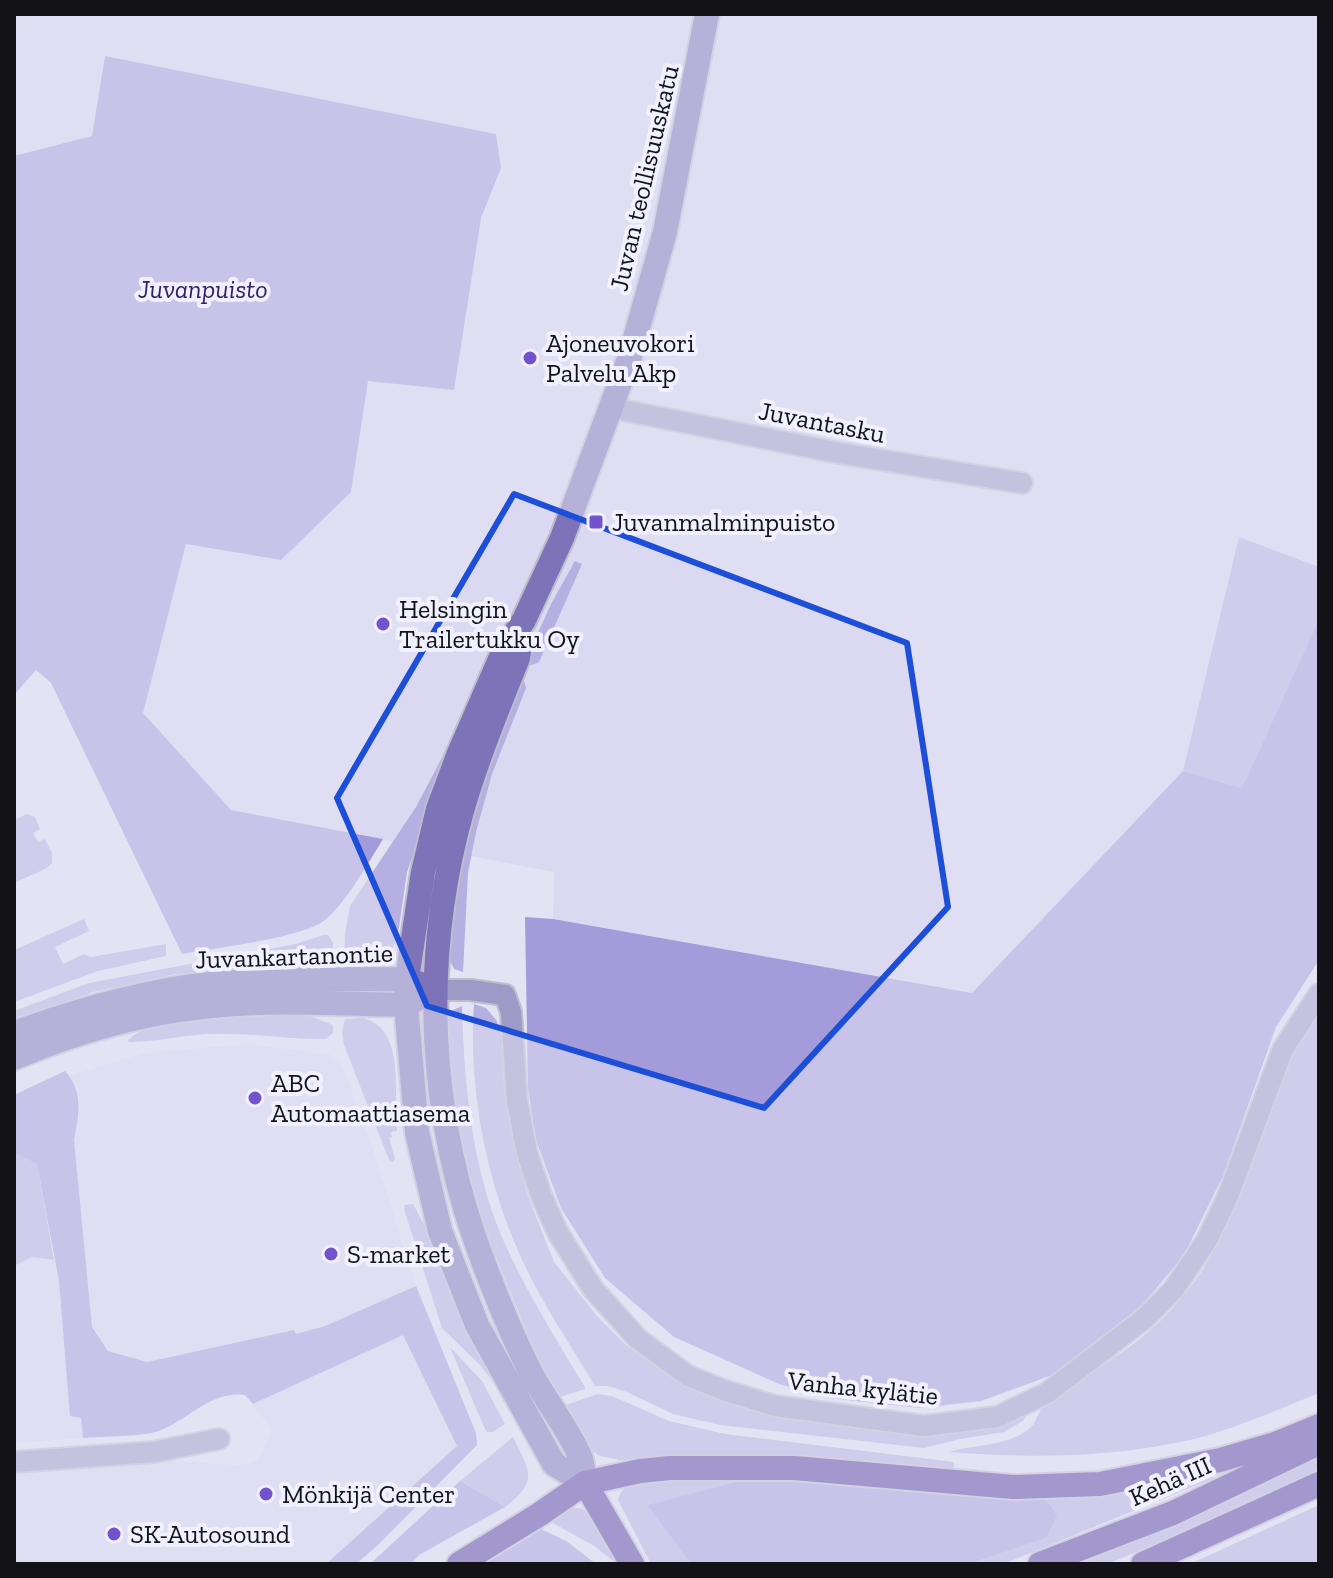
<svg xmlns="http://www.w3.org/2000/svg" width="1333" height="1578" font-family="'Zilla Slab',serif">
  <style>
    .built { fill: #dbd8f1 }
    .green { fill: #b5afe2 }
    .forest { fill: #a49bdb }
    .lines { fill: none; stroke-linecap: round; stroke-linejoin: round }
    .street-casing { stroke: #bebdcc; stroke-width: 24 }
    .secondary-casing { stroke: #bebdcc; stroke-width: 28 }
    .highway-casing { stroke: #bebdcc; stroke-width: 28 }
    .street { stroke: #9f99c8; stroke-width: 20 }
    .secondary { stroke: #7e73b8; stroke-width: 24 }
    .highway { stroke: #553d9f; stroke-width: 24 }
    .marked { fill: none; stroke: #1d4ed8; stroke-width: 6; stroke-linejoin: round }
    .poi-dot { fill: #7053cd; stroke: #f1f0fe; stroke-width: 3 }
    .labels { text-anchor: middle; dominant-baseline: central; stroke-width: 8; stroke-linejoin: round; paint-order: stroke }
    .street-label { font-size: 26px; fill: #121217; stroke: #f1f0fe }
    .park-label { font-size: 26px; font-style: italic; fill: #34206a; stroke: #f1f0fe }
    .poi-label { font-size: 26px; fill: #121217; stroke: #f1f0fe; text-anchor: start }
  </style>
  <rect width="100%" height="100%" fill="#e4e3f4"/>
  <path class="built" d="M 14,14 L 1319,14 L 1319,567 L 1239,538 L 1183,771 L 972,994 L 553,919 L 554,872 L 231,810 L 142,713 L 187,543 L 351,492 L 368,381 L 481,218 L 501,169 L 496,134 L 105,56 L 92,136 L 14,156 Z
    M 250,1044 L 331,1055 L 343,1067 L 373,1149 L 416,1286 L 325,1326 L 295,1334 L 294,1330 L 147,1362 L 109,1351 L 92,1327 L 74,1140 L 80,1110 L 78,1091 L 70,1076 L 144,1053 Z
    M 14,1153 L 54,1260 L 59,1281 L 70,1415 L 81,1417 L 83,1438 L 14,1443 Z
    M 403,1335 L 457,1446 L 326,1564 L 14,1564 L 14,1471 L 155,1460 L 236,1465 L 247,1464 L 257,1460 L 264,1450 L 271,1429 L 253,1404 Z"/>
  <path class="green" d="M 1239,537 L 1319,567 L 1319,619 L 1242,788 L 1183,771 Z
    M 575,561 L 582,564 L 539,662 L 532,665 L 524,664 L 551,604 Z
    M 518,677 L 524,681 L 526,688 L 492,774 L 476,832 L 468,873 L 463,972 L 454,969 L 449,959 L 449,929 L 474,798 Z
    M 461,722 L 407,872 L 398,934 L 390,956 L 376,966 L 344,972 L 345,933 L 350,906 L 416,807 Z
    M 27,814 L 35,817 L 40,829 L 33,833 L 38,842 L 45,839 L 52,853 L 52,863 L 47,868 L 14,883 L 14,820 Z
    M 84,919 L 89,931 L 55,947 L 63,964 L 84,954 L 91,957 L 166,944 L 166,956 L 98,971 L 14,1002 L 14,950 Z
    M 323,935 L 328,935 L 333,943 L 333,972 L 175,974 L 93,992 L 14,1020 L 14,1011 L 89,983 L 296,944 Z
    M 474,1004 L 486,1008 L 497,1021 L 501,1036 L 504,1086 L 513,1143 L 529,1199 L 554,1262 L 597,1316 L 627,1346 L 660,1370 L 700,1389 L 852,1425 L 1034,1406 L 1023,1421 L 1004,1432 L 960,1439 L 924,1448 L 720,1425 L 673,1414 L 627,1392 L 608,1386 L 595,1386 C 573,1349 548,1312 529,1274 C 488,1192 468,1095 474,1004 Z
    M 462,1006 C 464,1080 471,1160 499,1230 C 522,1285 554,1336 585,1387 L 585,1389 L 557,1398 L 537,1369 L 525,1327 L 496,1257 L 481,1239 L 448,1114 L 445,1014 Z
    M 1319,1009 L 1319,1393 C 1274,1411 1228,1432 1180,1442 C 1102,1458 1029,1458 949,1452 C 975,1444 1009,1447 1030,1428 C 1039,1419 1040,1405 1049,1397 C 1059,1387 1083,1377 1096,1369 C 1132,1348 1167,1319 1192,1285 C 1221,1247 1234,1202 1250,1158 C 1268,1106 1290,1055 1319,1009 Z
    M 235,1015 L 310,1016 L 333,1025 L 333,1033 L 326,1039 C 285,1039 246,1032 205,1034 C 180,1036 155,1042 129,1042 L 128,1040 C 151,1019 204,1019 235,1015 Z
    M 364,1018 C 408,1032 392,1097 397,1131 L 391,1132 L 392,1137 L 389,1138 L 395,1159 L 393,1162 L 389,1160 L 344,1045 L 342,1031 L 345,1019 Z
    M 14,1153 L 37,1164 L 54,1260 L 32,1257 L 14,1266 Z
    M 413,1204 L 432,1240 L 496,1382 L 494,1383 L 481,1366 L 442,1328 L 404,1209 L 405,1205 Z
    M 450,1347 L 482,1381 L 505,1424 L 493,1432 L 487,1432 L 484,1427 Z
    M 598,1394 L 612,1396 L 669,1421 L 725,1434 L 954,1462 L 953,1475 L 725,1455 L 619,1460 L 600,1456 L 586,1447 L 560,1407 Z
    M 513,1437 C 529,1471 540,1481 505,1507 L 460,1481 Z
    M 1319,1457 L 1319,1469 L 1232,1511 L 1108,1564 L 1080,1564 L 1227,1502 Z
    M 766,1474 L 647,1505 L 691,1564 L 651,1564 L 618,1500 C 621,1488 628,1485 639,1482 Z
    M 1210,1474 L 1214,1478 L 1003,1564 L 969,1564 L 1046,1538 L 1043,1497 L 1124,1492 Z
    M 1319,1505 L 1319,1564 L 1190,1564 Z
    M 581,1508 L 590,1514 L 617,1564 L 594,1546 L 553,1523 L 549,1517 L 564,1509 Z"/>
  <path class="forest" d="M 105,56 L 496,134 L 501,168 L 481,218 L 454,390 L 368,381 L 351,492 L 281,560 L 186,544 L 143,713 L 231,810 L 383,839 C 368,863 346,903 325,920 C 303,938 214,948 182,954 L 51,683 L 36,670 L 14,695 L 14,156 L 92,136 Z
    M 1319,619 L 1319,960 L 1276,1027 L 1223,1176 L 1184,1255 L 1140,1308 L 1055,1374 L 981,1401 L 920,1408 L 828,1398 L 779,1384 L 674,1337 L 605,1278 L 561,1208 L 536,1140 L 528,1088 L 525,917 L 553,919 L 972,993 L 1183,771 L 1242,788 Z
    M 65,1071 C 84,1092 79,1114 74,1140 L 92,1327 L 108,1351 L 147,1362 L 294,1330 L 296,1334 L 325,1326 L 416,1286 L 476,1433 L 477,1445 L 378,1545 L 356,1564 L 326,1564 L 457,1446 L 403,1335 L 253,1404 L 245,1395 C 210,1391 189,1420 159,1431 C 141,1437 102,1436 83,1438 L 81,1418 L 70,1416 L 59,1281 L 37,1164 L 14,1153 L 14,1095 Z
    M 766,1474 L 1043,1497 L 1057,1515 L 1046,1538 L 969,1564 L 691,1564 L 647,1505 Z
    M 460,1481 L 505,1507 L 419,1555 L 411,1564 L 370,1564 Z
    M 535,1526 L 566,1541 L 596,1564 L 472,1564 Z"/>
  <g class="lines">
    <g class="street-casing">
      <path id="street" d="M 612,408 L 839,453 L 1022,483
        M 436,990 L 470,990 L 505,995 L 511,1012 L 517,1101 L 527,1153 L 541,1195 L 557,1231 L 593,1289 L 638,1339 L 688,1376 L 726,1391 L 775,1406 L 924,1426 L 997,1417 L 1047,1393 L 1145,1318 L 1174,1289 L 1207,1240 L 1228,1196 L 1283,1049 L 1319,994
        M 14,1462 L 154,1452 L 219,1439"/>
    </g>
    <g class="secondary-casing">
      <path id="secondary" d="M 521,640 L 518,658 C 498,708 477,759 462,811 C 420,962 428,1118 484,1264 C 498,1301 514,1340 532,1375 C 545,1399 573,1436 581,1459 C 583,1467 584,1475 585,1483
        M 14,1033 C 78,1010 143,991 210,984 C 275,976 342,980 407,979 L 423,985
        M 14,1058 C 75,1032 137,1014 203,1007 C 270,999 339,1004 406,1005 L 419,998
        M 585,1483 L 554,1464 L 477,1325 L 440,1231 L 417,1132 L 406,1005 L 407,979 L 423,872 L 438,809 L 459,753 L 504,650 L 524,620 L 562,538 L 630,356 L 665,232 L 707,14"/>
    </g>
    <g class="highway-casing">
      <path id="highway" d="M 585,1483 L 632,1564
        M 459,1564 L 540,1514 L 585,1483 L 640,1471 L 670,1468 L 794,1468 L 1013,1487 L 1100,1484 L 1220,1460 L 1275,1444 L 1319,1426
        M 1040,1564 L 1173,1513 L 1319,1443
        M 1143,1564 L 1319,1484"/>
    </g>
    <use href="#street" class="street"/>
    <use href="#secondary" class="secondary"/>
    <use href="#highway" class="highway"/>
  </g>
  <path d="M0 0H1333V1578H0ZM 514,494 L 907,643 L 948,907 L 764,1108 L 427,1006 L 337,798 Z" fill="#e4e3f4" fill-opacity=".55" fill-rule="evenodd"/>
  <path class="marked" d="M 514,494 L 907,643 L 948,907 L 764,1108 L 427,1006 L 337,798 Z"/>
  <g class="poi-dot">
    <circle cx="530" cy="358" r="8"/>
    <rect x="588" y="514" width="16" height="16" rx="4"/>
    <circle cx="383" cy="624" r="8"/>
    <circle cx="255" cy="1098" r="8"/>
    <circle cx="331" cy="1254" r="8"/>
    <circle cx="266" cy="1494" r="8"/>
    <circle cx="114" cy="1534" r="8"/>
  </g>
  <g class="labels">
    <g class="street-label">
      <text transform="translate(644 178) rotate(-77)">Juvan teollisuuskatu</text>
      <text transform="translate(822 422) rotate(11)">Juvantasku</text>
      <text transform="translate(294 956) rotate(-2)">Juvankartanontie</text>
      <text transform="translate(863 1388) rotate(6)">Vanha kylätie</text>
      <text transform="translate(1170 1481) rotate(-24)">Kehä III</text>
    </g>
    <g class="park-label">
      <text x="203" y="289">Juvanpuisto</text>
    </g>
    <g class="poi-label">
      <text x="546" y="343">Ajoneuvokori<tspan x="546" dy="30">Palvelu Akp</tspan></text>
      <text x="612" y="522">Juvanmalminpuisto</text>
      <text x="399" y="609">Helsingin<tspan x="399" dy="30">Trailertukku Oy</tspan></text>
      <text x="271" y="1083">ABC<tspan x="271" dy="30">Automaattiasema</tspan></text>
      <text x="347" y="1254">S-market</text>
      <text x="282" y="1494">Mönkijä Center</text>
      <text x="130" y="1534">SK-Autosound</text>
    </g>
  </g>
  <rect width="1333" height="1578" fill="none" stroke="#121217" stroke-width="32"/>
</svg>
